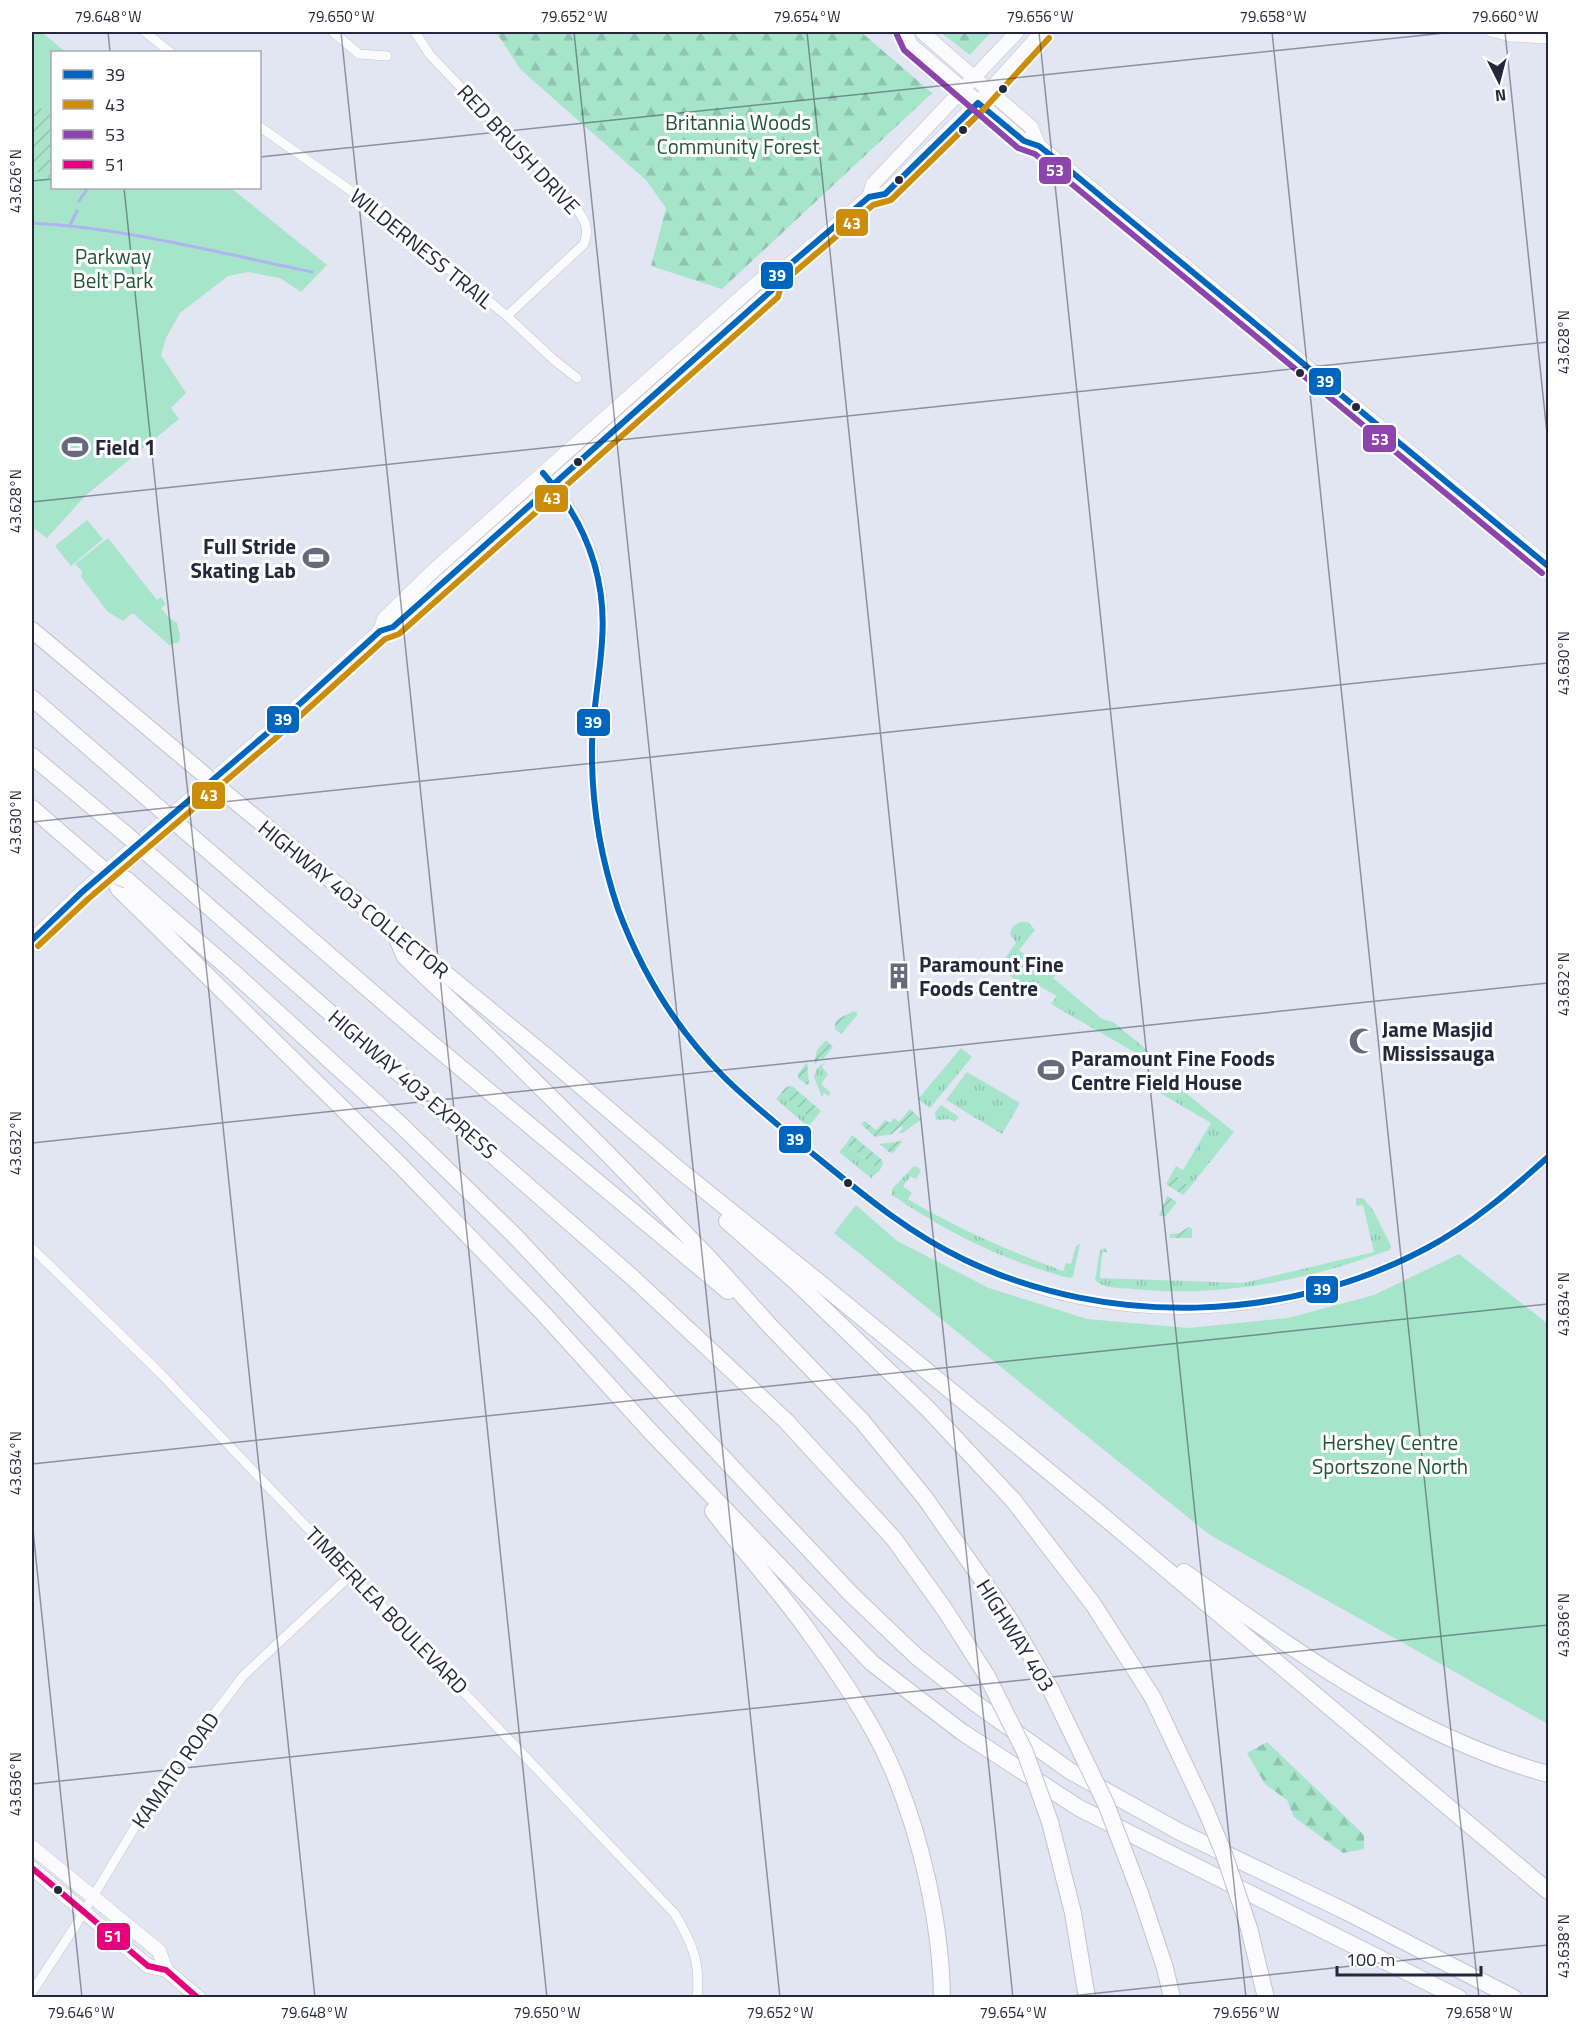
<svg xmlns="http://www.w3.org/2000/svg" width="1580" height="2029" font-family="'Titillium Web',sans-serif">
  <style>
    .grass { fill: url(#grass-tufts) }
    .forest { fill: url(#forest-firs) }
    .park { fill: #a7e5cb }
    .garden { fill: url(#garden-furrows) }
    .lines { fill: none; stroke-linecap: round; stroke-linejoin: round }
    .stream { stroke: #aeb4f1; stroke-width: 3 }
    .street-casing { stroke: #c0c2d4; stroke-width: 10 }
    .secondary-casing { stroke: #c0c2d4; stroke-width: 15 }
    .highway-casing { stroke: #c0c2d4; stroke-width: 18 }
    .street { stroke: #fbfbfd; stroke-width: 9 }
    .secondary { stroke: #fbfbfd; stroke-width: 14 }
    .highway { stroke: #fbfbfd; stroke-width: 16 }
    .highway-bridge-casing { stroke: #c0c2d4; stroke-width: 18; stroke-linecap: butt }
    .highway-bridge { stroke: #fbfbfd; stroke-width: 16 }
    .bus-1-casing { stroke: #fff; stroke-width: 10 }
    .bus-2-casing { stroke: #fff; stroke-width: 10 }
    .bus-3-casing { stroke: #fff; stroke-width: 10 }
    .bus-4-casing { stroke: #fff; stroke-width: 10 }
    .bus-1 { stroke: #0065bd; stroke-width: 6 }
    .bus-2 { stroke: #cd8d0c; stroke-width: 6 }
    .bus-3 { stroke: #8e44ad; stroke-width: 6 }
    .bus-4 { stroke: #e5007d; stroke-width: 6 }
    .ticks { fill: none; stroke: #25273d; stroke-width: 1.5; stroke-opacity: 0.45 }
    .bus-dot { fill: #25273d; stroke: #fff; stroke-width: 2 }
    .labels { text-anchor: middle; dominant-baseline: central; stroke-width: 6; stroke-linejoin: round; paint-order: stroke }
    .park-label { font-size: 21px; fill: #20543a; stroke: #fff }
    .street-label { font-size: 21px; fill: #25273d; stroke: #fff }
    .poi-label { font-size: 21px; font-weight: bold; fill: #25273d; stroke: #fff; text-anchor: start }
    .line-badge { stroke: #fff; stroke-width: 2 }
    .badge-label { font-size: 16px; text-anchor: middle; font-weight: bold; fill: #fff }
    .neatline { fill: none; stroke: #25273d; stroke-width: 2 }
    .ticks-label { font-size: 15px; text-anchor: middle; fill: #25273d }
  </style>
  <defs>
    <pattern id="grass-tufts" width="24" height="20" patternUnits="userSpaceOnUse" patternTransform="scale(1.5)"><rect width="24" height="20" fill="#a7e5cb"/><path d="M3 7l-1-3M5 7V3M7 7l1-3M15 17l-1-3M17 17v-4M19 17l1-3" fill="none" stroke="#90c4af"/></pattern>
    <pattern id="forest-firs" width="22" height="20" patternUnits="userSpaceOnUse" patternTransform="scale(1.5)"><rect width="22" height="20" fill="#a7e5cb"/><path d="M5 1l3.5 6h-7zM16 11l3.5 6h-7z" fill="#90c4af"/></pattern>
    <pattern id="garden-furrows" width="10" height="10" patternUnits="userSpaceOnUse" patternTransform="scale(1.5)"><rect width="10" height="10" fill="#a7e5cb"/><path d="M-1 1l2-2M0 10L10 0M9 11l2-2" fill="none" stroke="#90c4af"/></pattern>
  </defs>
  <rect width="100%" height="100%" fill="#e2e5f2"/>
  <path class="grass" d="M 1020,922 L 1028,922 L 1035,930 L 1019,950 L 1044,970 L 1050,965 L 1056,975 L 1053,978 L 1102,1019 L 1113,1022 L 1164,1064 L 1162,1068 L 1051,1004 L 1057,996 L 1032,982 L 1027,990 L 1021,987 L 1000,965 L 1016,943 L 1010,934 L 1012,927 Z
    M 961,1048 L 972,1057 L 930,1108 L 918,1099 Z
    M 825,1062 L 822,1067 L 828,1074 L 821,1084 L 831,1093 L 828,1096 L 824,1093 L 822,1097 L 814,1077 L 817,1068 Z
    M 967,1072 L 1020,1103 L 1002,1134 L 946,1100 Z
    M 1166,1077 L 1234,1132 L 1190,1187 L 1172,1173 L 1176,1166 L 1183,1170 L 1211,1123 L 1155,1090 L 1159,1082 Z
    M 781,1093 L 813,1121 L 808,1127 L 776,1099 Z
    M 941,1105 L 959,1117 L 955,1122 L 949,1119 L 936,1120 L 935,1112 Z
    M 846,1144 L 880,1170 L 871,1178 L 839,1152 Z
    M 914,1166 L 918,1167 L 921,1171 L 916,1179 L 911,1176 L 903,1186 L 912,1193 L 908,1199 C 958,1229 1009,1251 1063,1271 L 1066,1263 L 1071,1264 L 1076,1246 L 1080,1244 L 1073,1277 L 1069,1278 C 1004,1261 948,1233 892,1195 L 892,1189 Z
    M 1356,1198 L 1363,1198 L 1373,1210 L 1391,1246 L 1390,1250 C 1307,1280 1223,1298 1134,1289 C 1122,1288 1103,1289 1095,1280 L 1100,1250 L 1105,1248 L 1108,1252 L 1102,1252 L 1100,1278 L 1244,1283 L 1374,1252 L 1363,1205 L 1356,1206 Z"/>
  <path class="forest" d="M 496,32 L 861,32 L 932,93 L 722,289 L 651,266 L 666,208 L 646,180 L 521,70 Z
    M 940,32 L 991,32 L 970,55 Z
    M 1267,1742 L 1353,1824 L 1364,1835 L 1364,1849 L 1343,1853 L 1294,1817 L 1287,1800 L 1265,1784 L 1247,1753 Z"/>
  <path class="park" d="M 32,32 L 41,32 L 66,52 L 52,52 L 52,188 L 231,188 L 327,265 L 301,292 L 280,278 L 248,272 L 228,276 L 180,313 L 166,338 L 161,355 L 186,393 L 171,408 L 179,419 L 86,495 L 47,538 L 32,527 Z
    M 87,520 L 103,539 L 71,566 L 55,546 Z
    M 108,538 L 157,600 L 161,597 L 166,604 L 161,608 L 169,618 L 177,623 L 180,636 L 179,642 L 169,645 L 134,614 L 131,614 L 123,621 L 108,612 L 81,577 L 82,571 L 75,564 Z
    M 856,1205 L 897,1241 L 989,1288 L 1087,1319 L 1189,1328 L 1288,1318 L 1374,1295 L 1459,1254 L 1548,1324 L 1548,1724 L 1210,1535 L 834,1233 Z"/>
  <path class="garden" d="M 32,105 L 52,113 L 52,179 L 32,170 Z
    M 854,1011 L 858,1014 L 841,1034 L 835,1029 L 835,1023 L 838,1019 Z
    M 826,1040 L 833,1047 L 823,1059 L 821,1058 L 814,1065 L 817,1050 Z
    M 807,1062 L 809,1084 L 807,1085 L 798,1078 L 798,1074 Z
    M 792,1086 L 821,1111 L 813,1121 L 781,1093 L 786,1087 Z
    M 910,1109 L 921,1119 L 903,1133 L 898,1133 L 903,1128 L 901,1126 L 892,1134 L 875,1137 L 861,1124 L 865,1121 L 876,1130 L 885,1120 L 890,1123 L 894,1118 L 899,1122 Z
    M 852,1135 L 882,1160 L 883,1164 L 880,1170 L 846,1144 Z
    M 901,1141 L 902,1142 L 893,1153 L 889,1152 L 880,1144 Z
    M 1172,1173 L 1190,1187 L 1183,1195 L 1166,1184 Z
    M 1167,1196 L 1177,1202 L 1166,1216 L 1159,1216 Z
    M 1189,1227 L 1192,1229 L 1192,1238 L 1169,1238 L 1170,1234 L 1179,1233 Z"/>
  <g class="lines">
    <path class="stream" d="M 79,201 L 88,188
      M 32,223 C 127,228 219,253 312,272
      M 70,225 L 77,211"/>
    <g class="street-casing">
      <path id="street" d="M 145,32 L 170,52
        M 333,32 L 359,54 L 387,56
        M 415,32 L 430,55 L 574,206 C 585,219 590,228 584,244 L 507,316
        M 1490,32 L 1510,37 L 1548,39
        M 260,127 L 357,195 L 507,316 L 554,360 L 577,378
        M 554,485 C 586,524 604,572 603,623 C 602,663 594,702 593,742 C 590,805 602,868 626,927 C 648,983 683,1036 725,1078 C 750,1102 777,1123 803,1145 C 860,1193 916,1240 985,1270 C 1173,1351 1406,1304 1548,1157
        M 32,1248 L 161,1374 L 675,1914 C 692,1943 701,1963 697,1998
        M 32,1992 L 74,1928 L 161,1784 L 243,1676 L 352,1574"/>
    </g>
    <g class="secondary-casing">
      <path id="secondary" d="M 906,32 L 910,44 L 1024,141 L 1039,146 L 1068,169 L 1548,566
        M 922,32 L 1031,127 L 1039,146
        M 869,197 L 873,184 L 1017,32
        M 380,631 L 384,619 L 432,572 L 764,277 L 774,278
        M 32,940 L 82,892 L 271,730 L 380,631 L 393,627 L 772,290 L 774,278 L 869,197 L 885,194 L 978,103 L 1042,32
        M 32,1847 L 159,1951 L 166,1970
        M 32,1868 L 148,1966 L 166,1970 L 199,1998"/>
    </g>
    <g class="highway-casing">
      <path id="highway" d="M 32,630 L 201,772
        M 32,698 L 160,809
        M 32,756 L 129,837
        M 224,792 L 547,1057 L 677,1168 L 820,1283 L 1104,1517 L 1548,1891
        M 32,808 L 105,871
        M 183,829 L 425,1038 L 728,1291
        M 152,857 L 633,1278 L 786,1421 L 894,1539 L 945,1610 L 987,1676
        M 127,880 L 232,971 L 402,1126 L 514,1235 L 851,1594 L 917,1657 L 975,1703 L 1070,1771 L 1180,1832 L 1347,1912 L 1514,1998
        M 118,888 L 400,1165 L 542,1312 L 649,1430 L 872,1663 L 962,1732 L 1079,1808 L 1459,1998
        M 396,936 L 405,957 L 503,1050 L 605,1151 L 709,1258 L 770,1326 L 862,1421 L 925,1498 L 1008,1617 L 1051,1690
        M 727,1221 L 796,1282 L 928,1409 L 1013,1500 L 1093,1604 L 1153,1698 L 1205,1808
        M 713,1511 C 744,1552 779,1590 809,1632 C 839,1674 871,1720 892,1768 C 921,1836 941,1923 942,1998
        M 1184,1572 C 1298,1652 1412,1737 1548,1774
        M 1050,1822 L 1073,1913 L 1087,1998
        M 1140,1893 L 1165,1968 L 1172,1998
        M 1249,1928 L 1266,1998"/>
    </g>
    <use href="#street" class="street"/>
    <use href="#secondary" class="secondary"/>
    <use href="#highway" class="highway"/>
    <g class="highway-bridge-casing">
      <path id="highway-bridge" d="M 201,772 L 224,792
        M 160,809 L 183,829
        M 129,837 L 152,857
        M 105,871 L 127,880
        M 987,1676 L 1025,1752 L 1050,1822
        M 1051,1690 L 1106,1804 L 1140,1893
        M 1205,1808 L 1224,1854 L 1249,1928"/>
    </g>
    <use href="#highway-bridge" class="highway-bridge"/>
    <g class="bus-1-casing">
      <path id="bus-1" d="M 543,473 C 585,521 607,576 602,641 C 600,675 593,710 592,744 C 591,800 600,856 618,909 C 641,971 677,1030 724,1077 C 748,1101 776,1123 802,1145 C 854,1187 904,1231 965,1260 C 1108,1328 1287,1323 1427,1248 C 1472,1224 1510,1191 1548,1157
        M 32,940 L 82,892 L 271,730 L 380,631 L 393,627 L 772,290 L 774,278 L 869,197 L 885,194 L 978,103 L 1024,141 L 1039,146 L 1068,169 L 1548,566"/>
    </g>
    <g class="bus-2-casing">
      <path id="bus-2" d="M 38,946 L 88,899 L 277,737 L 385,639 L 399,634 L 778,297 L 782,283 L 873,205 L 891,200 L 984,109 L 1049,38"/>
    </g>
    <g class="bus-3-casing">
      <path id="bus-3" d="M 897,35 L 904,50 L 1018,148 L 1035,154 L 1062,176 L 1542,573"/>
    </g>
    <g class="bus-4-casing">
      <path id="bus-4" d="M 32,1868 L 148,1966 L 166,1970 L 198,1998"/>
    </g>
    <use href="#bus-1" class="bus-1"/>
    <use href="#bus-2" class="bus-2"/>
    <use href="#bus-3" class="bus-3"/>
    <use href="#bus-4" class="bus-4"/>
  </g>
  <path class="ticks" d="M 108,32 L 110,52M 341,32 L 547,1998M 574,32 L 780,1998M 807,32 L 1013,1998M 1039,32 L 1246,1998M 1272,32 L 1479,1998M 1505,32 L 1548,443M 260,157 L 1454,32M 32,181 L 52,179M 124,188 L 315,1998M 32,502 L 1548,342M 32,822 L 1548,663M 32,1143 L 1548,983M 32,1464 L 1548,1304M 32,1521 L 82,1998M 32,1784 L 1548,1625M 1052,1998 L 1548,1945"/>
  <defs>
    <g id="stadium-bare" transform="scale(2.07)"><path d="M0-5a6.5 5 0 1 0 0 10a6.5 5 0 1 0 0-10ZM-3.5-1.8h7v3.6h-7Z" fill="#676a7c" stroke="#fff" stroke-width="2.5" paint-order="stroke"/></g>
    <g id="building-bare" transform="scale(2.07)"><path d="M-4-6H4V6H1V3H-1V6H-4ZM-2.5-4.3h1.7v1.8h-1.7ZM.8-4.3h1.7v1.8H.8ZM-2.5-1h1.7V.8h-1.7ZM.8-1h1.7V.8H.8Z" fill="#676a7c" stroke="#fff" stroke-width="2.5" paint-order="stroke"/></g>
    <g id="mosque-bare" transform="scale(2.07)"><path d="M3.5-4.9A6 6 0 1 0 3.5 4.9A5 5 0 1 1 3.5-4.9Z" fill="#676a7c" stroke="#fff" stroke-width="2.5" paint-order="stroke"/></g>
  </defs>
  <g fill-rule="evenodd">
    <use href="#stadium-bare" x="75" y="447"/>
    <use href="#stadium-bare" x="316" y="558"/>
    <use href="#building-bare" x="899" y="976"/>
    <use href="#mosque-bare" x="1362" y="1041"/>
    <use href="#stadium-bare" x="1051" y="1070"/>
  </g>
  <g class="bus-dot">
    <circle cx="1003" cy="89" r="5"/>
    <circle cx="963" cy="130" r="5"/>
    <circle cx="899" cy="180" r="5"/>
    <circle cx="1300" cy="373" r="5"/>
    <circle cx="1356" cy="407" r="5"/>
    <circle cx="578" cy="462" r="5"/>
    <circle cx="848" cy="1183" r="5"/>
    <circle cx="58" cy="1890" r="5"/>
  </g>
  <g class="labels">
    <g class="park-label">
      <text x="738" y="122">Britannia Woods<tspan x="738" dy="24">Community Forest</tspan></text>
      <text x="113" y="256">Parkway<tspan x="113" dy="24">Belt Park</tspan></text>
      <text x="1390" y="1442">Hershey Centre<tspan x="1390" dy="24">Sportszone North</tspan></text>
    </g>
    <g class="street-label">
      <text transform="translate(519 149) rotate(47)">RED BRUSH DRIVE</text>
      <text transform="translate(422 248) rotate(39)">WILDERNESS TRAIL</text>
      <text transform="translate(354 899) rotate(39)">HIGHWAY 403 COLLECTOR</text>
      <text transform="translate(413 1084) rotate(41)">HIGHWAY 403 EXPRESS</text>
      <text transform="translate(387 1610) rotate(46)">TIMBERLEA BOULEVARD</text>
      <text transform="translate(1016 1635) rotate(58)">HIGHWAY 403</text>
      <text transform="translate(175 1770) rotate(-55)">KAMATO ROAD</text>
    </g>
    <g class="poi-label">
      <text x="95" y="447">Field 1</text>
      <text x="296" y="546" text-anchor="end">Full Stride<tspan x="296" dy="24">Skating Lab</tspan></text>
      <text x="919" y="964">Paramount Fine<tspan x="919" dy="24">Foods Centre</tspan></text>
      <text x="1382" y="1029">Jame Masjid<tspan x="1382" dy="24">Mississauga</tspan></text>
      <text x="1071" y="1058">Paramount Fine Foods<tspan x="1071" dy="24">Centre Field House</tspan></text>
    </g>
  </g>
  <g class="line-badge">
    <rect x="1038" y="156" width="34" height="29" rx="6" fill="#8e44ad"/>
    <rect x="835" y="208" width="34" height="29" rx="6" fill="#cd8d0c"/>
    <rect x="760" y="261" width="34" height="29" rx="6" fill="#0065bd"/>
    <rect x="1308" y="367" width="34" height="29" rx="6" fill="#0065bd"/>
    <rect x="1362" y="424" width="35" height="29" rx="6" fill="#8e44ad"/>
    <rect x="534" y="484" width="35" height="29" rx="6" fill="#cd8d0c"/>
    <rect x="266" y="705" width="34" height="29" rx="6" fill="#0065bd"/>
    <rect x="576" y="708" width="35" height="29" rx="6" fill="#0065bd"/>
    <rect x="191" y="781" width="35" height="29" rx="6" fill="#cd8d0c"/>
    <rect x="778" y="1125" width="34" height="29" rx="6" fill="#0065bd"/>
    <rect x="1305" y="1275" width="34" height="29" rx="6" fill="#0065bd"/>
    <rect x="96" y="1922" width="35" height="29" rx="6" fill="#e5007d"/>
  </g>
  <g class="badge-label">
    <text x="1055" y="176">53</text>
    <text x="852" y="229">43</text>
    <text x="777" y="281">39</text>
    <text x="1325" y="387">39</text>
    <text x="1380" y="445">53</text>
    <text x="552" y="504">43</text>
    <text x="283" y="725">39</text>
    <text x="593" y="728">39</text>
    <text x="209" y="801">43</text>
    <text x="795" y="1145">39</text>
    <text x="1322" y="1295">39</text>
    <text x="113" y="1942">51</text>
  </g>
  <rect width="1580" height="2029" fill="none" stroke="#ffffff" stroke-width="66"/>
  <rect x="51" y="51" width="210" height="138" fill="#ffffff" stroke="#a8a9b1" stroke-width="1.5"/>
  <rect x="63" y="70" width="30" height="9" fill="#0065bd" stroke="#a8a9b1" stroke-width="1.5"/>
  <text x="105" y="81" font-size="18" fill="#25273d">39</text>
  <rect x="63" y="100" width="30" height="9" fill="#cd8d0c" stroke="#a8a9b1" stroke-width="1.5"/>
  <text x="105" y="111" font-size="18" fill="#25273d">43</text>
  <rect x="63" y="130" width="30" height="9" fill="#8e44ad" stroke="#a8a9b1" stroke-width="1.5"/>
  <text x="105" y="141" font-size="18" fill="#25273d">53</text>
  <rect x="63" y="160" width="30" height="9" fill="#e5007d" stroke="#a8a9b1" stroke-width="1.5"/>
  <text x="105" y="171" font-size="18" fill="#25273d">51</text>
  <g transform="translate(1499 81) rotate(174)" stroke="#ffffff" stroke-width="4.5" paint-order="stroke">
  <path d="M0-4.5L10 22L0 15L-10 22Z" fill="#25273d"/>
  <text y="-9" font-size="16" font-weight="bold" text-anchor="middle" fill="#25273d">N</text>
  </g>
  <path d="M1337 1966v9h144v-9" fill="none" stroke="#25273d" stroke-width="3"/>
  <text x="1346" y="1966" font-size="18" fill="#25273d" stroke="#ffffff" stroke-width="4.5" paint-order="stroke">100 m</text>
  <rect x="33" y="33" width="1514" height="1963" class="neatline"/>
  <g class="ticks-label">
    <text x="108" y="22">79.648°W</text>
    <text x="341" y="22">79.650°W</text>
    <text x="574" y="22">79.652°W</text>
    <text x="807" y="22">79.654°W</text>
    <text x="1040" y="22">79.656°W</text>
    <text x="1273" y="22">79.658°W</text>
    <text x="1505" y="22">79.660°W</text>
    <text transform="translate(16 181) rotate(-90)" y="5">43.626°N</text>
    <text transform="translate(1564 342) rotate(-90)" y="5">43.628°N</text>
    <text transform="translate(16 501) rotate(-90)" y="5">43.628°N</text>
    <text transform="translate(1564 663) rotate(-90)" y="5">43.630°N</text>
    <text transform="translate(16 822) rotate(-90)" y="5">43.630°N</text>
    <text transform="translate(1564 984) rotate(-90)" y="5">43.632°N</text>
    <text transform="translate(16 1143) rotate(-90)" y="5">43.632°N</text>
    <text transform="translate(1564 1304) rotate(-90)" y="5">43.634°N</text>
    <text transform="translate(16 1463) rotate(-90)" y="5">43.634°N</text>
    <text transform="translate(1564 1625) rotate(-90)" y="5">43.636°N</text>
    <text transform="translate(16 1784) rotate(-90)" y="5">43.636°N</text>
    <text transform="translate(1564 1946) rotate(-90)" y="5">43.638°N</text>
    <text x="81" y="2018">79.646°W</text>
    <text x="314" y="2018">79.648°W</text>
    <text x="547" y="2018">79.650°W</text>
    <text x="780" y="2018">79.652°W</text>
    <text x="1013" y="2018">79.654°W</text>
    <text x="1246" y="2018">79.656°W</text>
    <text x="1479" y="2018">79.658°W</text>
  </g>
</svg>
